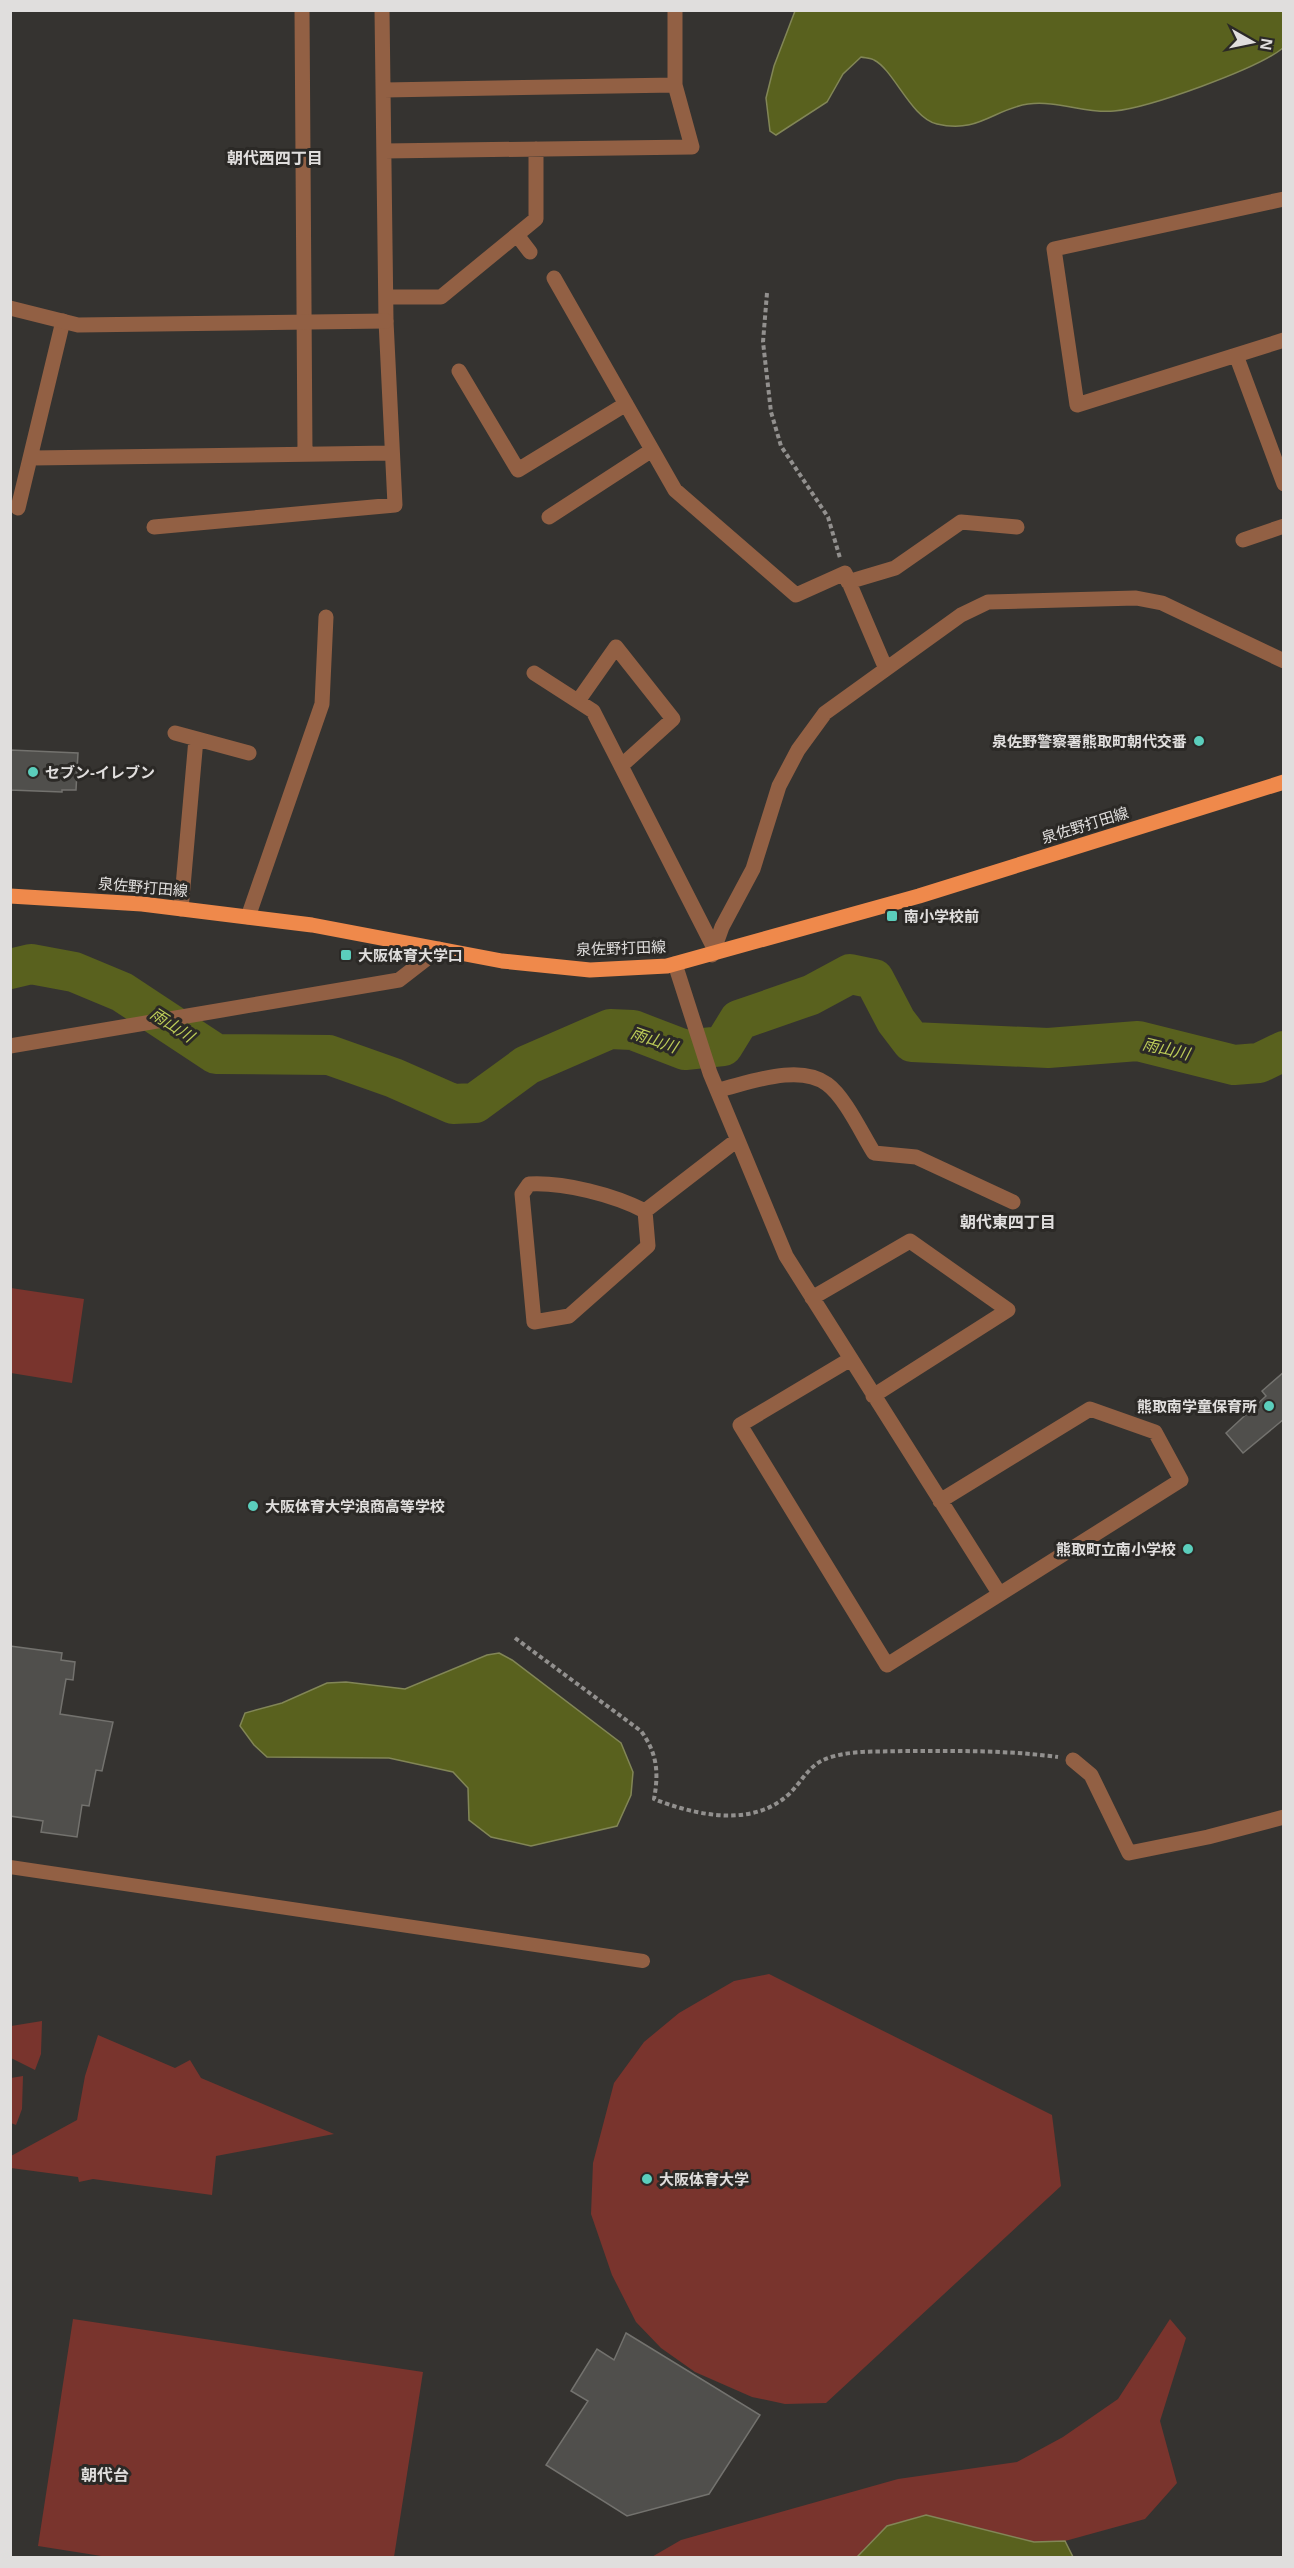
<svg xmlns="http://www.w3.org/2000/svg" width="1294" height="2568" font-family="Arial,'Noto Sans JP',sans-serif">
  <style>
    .green { fill: #79342d }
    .water { fill: #59611e; stroke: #828657; stroke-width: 1.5 }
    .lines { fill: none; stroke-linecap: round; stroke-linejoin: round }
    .river { stroke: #59611e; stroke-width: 40 }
    .building { fill: #504f4c; stroke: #73726e; stroke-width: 1.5 }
    .path { stroke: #92908e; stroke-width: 4; stroke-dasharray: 4.5 3; stroke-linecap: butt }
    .service { stroke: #926044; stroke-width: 14 }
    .minor { stroke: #926044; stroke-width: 15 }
    .tertiary { stroke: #926044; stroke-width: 15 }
    .primary { stroke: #ef894b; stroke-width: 15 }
    .poi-dot { fill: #5bcebc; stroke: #2b2926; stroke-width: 2 }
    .labels { text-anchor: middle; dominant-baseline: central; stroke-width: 6; stroke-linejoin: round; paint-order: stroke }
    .poi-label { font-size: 15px; font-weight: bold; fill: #e0dedd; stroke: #2b2926; text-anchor: start }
    .street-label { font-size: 15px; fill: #e0dedd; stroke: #2b2926 }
    .neighbourhood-label { font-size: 16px; font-weight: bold; fill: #e0dedd; stroke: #2b2926 }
    .water-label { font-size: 16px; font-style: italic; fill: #bdcc58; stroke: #2b2926 }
  </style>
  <rect width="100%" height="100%" fill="#353330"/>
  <path class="green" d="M 11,1288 L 84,1299 L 72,1383 L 11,1373 Z
    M 769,1974 L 1052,2115 L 1061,2186 L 826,2403 L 785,2404 L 752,2397 L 695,2372 L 661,2348 L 636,2322 L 612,2275 L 591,2214 L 593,2163 L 614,2083 L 644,2042 L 679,2013 L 734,1981 Z
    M 42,2021 L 41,2054 L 35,2070 L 11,2058 L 11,2026 Z
    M 98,2035 L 175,2068 L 190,2060 L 201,2078 L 334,2134 L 216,2156 L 212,2195 L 93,2179 L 79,2182 L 78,2177 L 11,2168 L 11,2156 L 77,2120 L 85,2076 Z
    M 23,2076 L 22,2109 L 16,2125 L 11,2123 L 11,2078 Z
    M 73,2319 L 423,2372 L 394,2557 L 114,2558 L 38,2546 Z
    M 1170,2319 L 1186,2338 L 1160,2421 L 1177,2483 L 1145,2519 L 1065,2541 L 1034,2542 L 926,2515 L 887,2526 L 857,2557 L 650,2558 L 681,2540 L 898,2479 L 1017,2462 L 1063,2437 L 1118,2399 Z"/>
  <path class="water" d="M 795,11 L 1283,11 L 1283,48 C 1257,69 1149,108 1114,111 C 1086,114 1058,100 1028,104 C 994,109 978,134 937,124 C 911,118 894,70 874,60 C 871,58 865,58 861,57 L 843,74 L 827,102 L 776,135 L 770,131 L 766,98 L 774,66 Z
    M 499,1653 L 512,1660 L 621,1743 L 633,1772 L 631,1795 L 617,1826 L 531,1846 L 491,1837 L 469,1820 L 468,1788 L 453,1772 L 389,1758 L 267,1757 L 254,1745 L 240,1726 L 245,1713 L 282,1703 L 327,1683 L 346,1682 L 405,1689 L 487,1655 Z
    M 926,2515 L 1034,2542 L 1065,2541 L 1073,2557 L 857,2557 L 887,2526 Z"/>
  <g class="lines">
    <path class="river" d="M 10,969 L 31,964 L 74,972 L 122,992 L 216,1054 L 329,1055 L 394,1078 L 453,1104 L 475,1103 L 527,1065 L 610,1029 L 633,1030 L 685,1050 L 723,1046 L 739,1020 L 811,995 L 850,974 L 874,979 L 896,1021 L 912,1042 L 1048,1048 L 1138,1041 L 1234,1065 L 1259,1063 L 1284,1051"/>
  </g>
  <path class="building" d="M 10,750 L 78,753 L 76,790 L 62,790 L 62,792 L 10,790 Z
    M 1284,1372 L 1284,1419 L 1243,1453 L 1226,1433 L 1266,1396 L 1262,1391 Z
    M 10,1646 L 62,1653 L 61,1660 L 75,1662 L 73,1680 L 66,1679 L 60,1714 L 113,1722 L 102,1771 L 96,1770 L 89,1806 L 82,1805 L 77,1837 L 41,1832 L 43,1821 L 10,1816 Z
    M 626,2333 L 760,2415 L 709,2494 L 627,2516 L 546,2465 L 588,2401 L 571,2391 L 597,2349 L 614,2360 Z"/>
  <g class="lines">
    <path class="path" d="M 767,293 L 763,342 L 771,412 L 781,446 L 828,517 L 840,558
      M 515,1638 L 641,1731 C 657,1753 659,1772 654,1799 C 695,1815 751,1828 788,1795 C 804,1780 808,1764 831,1757 C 855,1750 879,1752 903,1751 C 956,1751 1005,1750 1058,1757"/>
    <path class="service" d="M 10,1867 L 643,1961"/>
    <path class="minor" d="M 302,10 L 305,452
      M 384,90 L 675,85
      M 384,151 L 692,147 L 675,85 L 675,10
      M 1284,199 L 1054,249 L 1077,405 L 1284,340
      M 517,235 L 530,252
      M 554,278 L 675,490 L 796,595 L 845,573 L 886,669
      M 386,297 L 441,297 L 536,219 L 536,149
      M 1236,355 L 1284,484
      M 459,371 L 518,470 L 626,404
      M 32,458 L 392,453
      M 18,508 L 63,321
      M 549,517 L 652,450
      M 154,527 L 395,505 L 386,321 L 382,10
      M 1243,540 L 1284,526
      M 848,582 L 895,568 L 961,522 L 1017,527
      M 534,673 L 593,711 L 714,948
      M 578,701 L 616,647 L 673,719 L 621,766
      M 175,733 L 249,753
      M 181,909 L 196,739
      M 248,917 L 322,704 L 326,617
      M 712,955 L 722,927 L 753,869 L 779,786 L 798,750 L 825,713 L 961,615 L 988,602 L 1136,598 L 1162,603 L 1284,661
      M 675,964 L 710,1073 L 786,1256 L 999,1593
      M 10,1046 L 399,980 L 439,949
      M 718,1090 C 749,1083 799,1063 827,1084 C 845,1097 862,1134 874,1153 L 916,1157 L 1013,1202
      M 645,1211 L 648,1246 L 569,1316 L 534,1322 L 522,1194 L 529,1184 C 564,1182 614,1195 645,1211 L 737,1140
      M 812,1298 L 910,1241 L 1008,1310 L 873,1396
      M 849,1360 L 740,1425 L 887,1665 L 1181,1480 L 1155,1432 L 1090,1409 L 940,1501
      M 1073,1760 L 1091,1775 L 1129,1853 L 1208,1837 L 1284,1817"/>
    <path class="tertiary" d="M 10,308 L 78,325 L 386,321"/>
    <path class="primary" d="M 10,896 L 142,904 L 312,925 L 502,961 L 590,970 L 667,966 L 919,896 L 1284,782"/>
  </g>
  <g class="poi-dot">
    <circle cx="1199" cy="741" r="6"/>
    <circle cx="33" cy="772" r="6"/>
    <rect x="886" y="910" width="12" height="12" rx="3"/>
    <rect x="340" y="949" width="12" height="12" rx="3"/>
    <circle cx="1269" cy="1406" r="6"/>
    <circle cx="253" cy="1506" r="6"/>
    <circle cx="1188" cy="1549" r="6"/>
    <circle cx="647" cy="2179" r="6"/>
  </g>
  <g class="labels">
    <g class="poi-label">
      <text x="1187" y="741" text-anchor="end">泉佐野警察署熊取町朝代交番</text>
      <text x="45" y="772">セブン-イレブン</text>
      <text x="904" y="916">南小学校前</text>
      <text x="358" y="955">大阪体育大学口</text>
      <text x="1257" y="1406" text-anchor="end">熊取南学童保育所</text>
      <text x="265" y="1506">大阪体育大学浪商高等学校</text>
      <text x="1176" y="1549" text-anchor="end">熊取町立南小学校</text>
      <text x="659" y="2179">大阪体育大学</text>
    </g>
    <g class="street-label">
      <text transform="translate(1085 825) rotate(-17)">泉佐野打田線</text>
      <text transform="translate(143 887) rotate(5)">泉佐野打田線</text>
      <text transform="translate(621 948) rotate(-2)">泉佐野打田線</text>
    </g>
    <g class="neighbourhood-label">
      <text x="275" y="158">朝代西四丁目</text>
      <text x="1008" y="1222">朝代東四丁目</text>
      <text x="105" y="2475">朝代台</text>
    </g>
    <g class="water-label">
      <text transform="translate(172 1025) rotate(33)">雨山川</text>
      <text transform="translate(654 1040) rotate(19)">雨山川</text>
      <text transform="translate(1166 1049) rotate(13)">雨山川</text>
    </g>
  </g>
  <rect width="1294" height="2568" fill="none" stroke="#e0dedd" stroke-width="24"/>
  <g transform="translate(1252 42) rotate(99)" stroke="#2b2926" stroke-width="4.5" paint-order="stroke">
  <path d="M0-4.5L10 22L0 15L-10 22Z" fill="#e0dedd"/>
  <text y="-9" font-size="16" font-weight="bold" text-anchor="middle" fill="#e0dedd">N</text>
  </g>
</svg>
